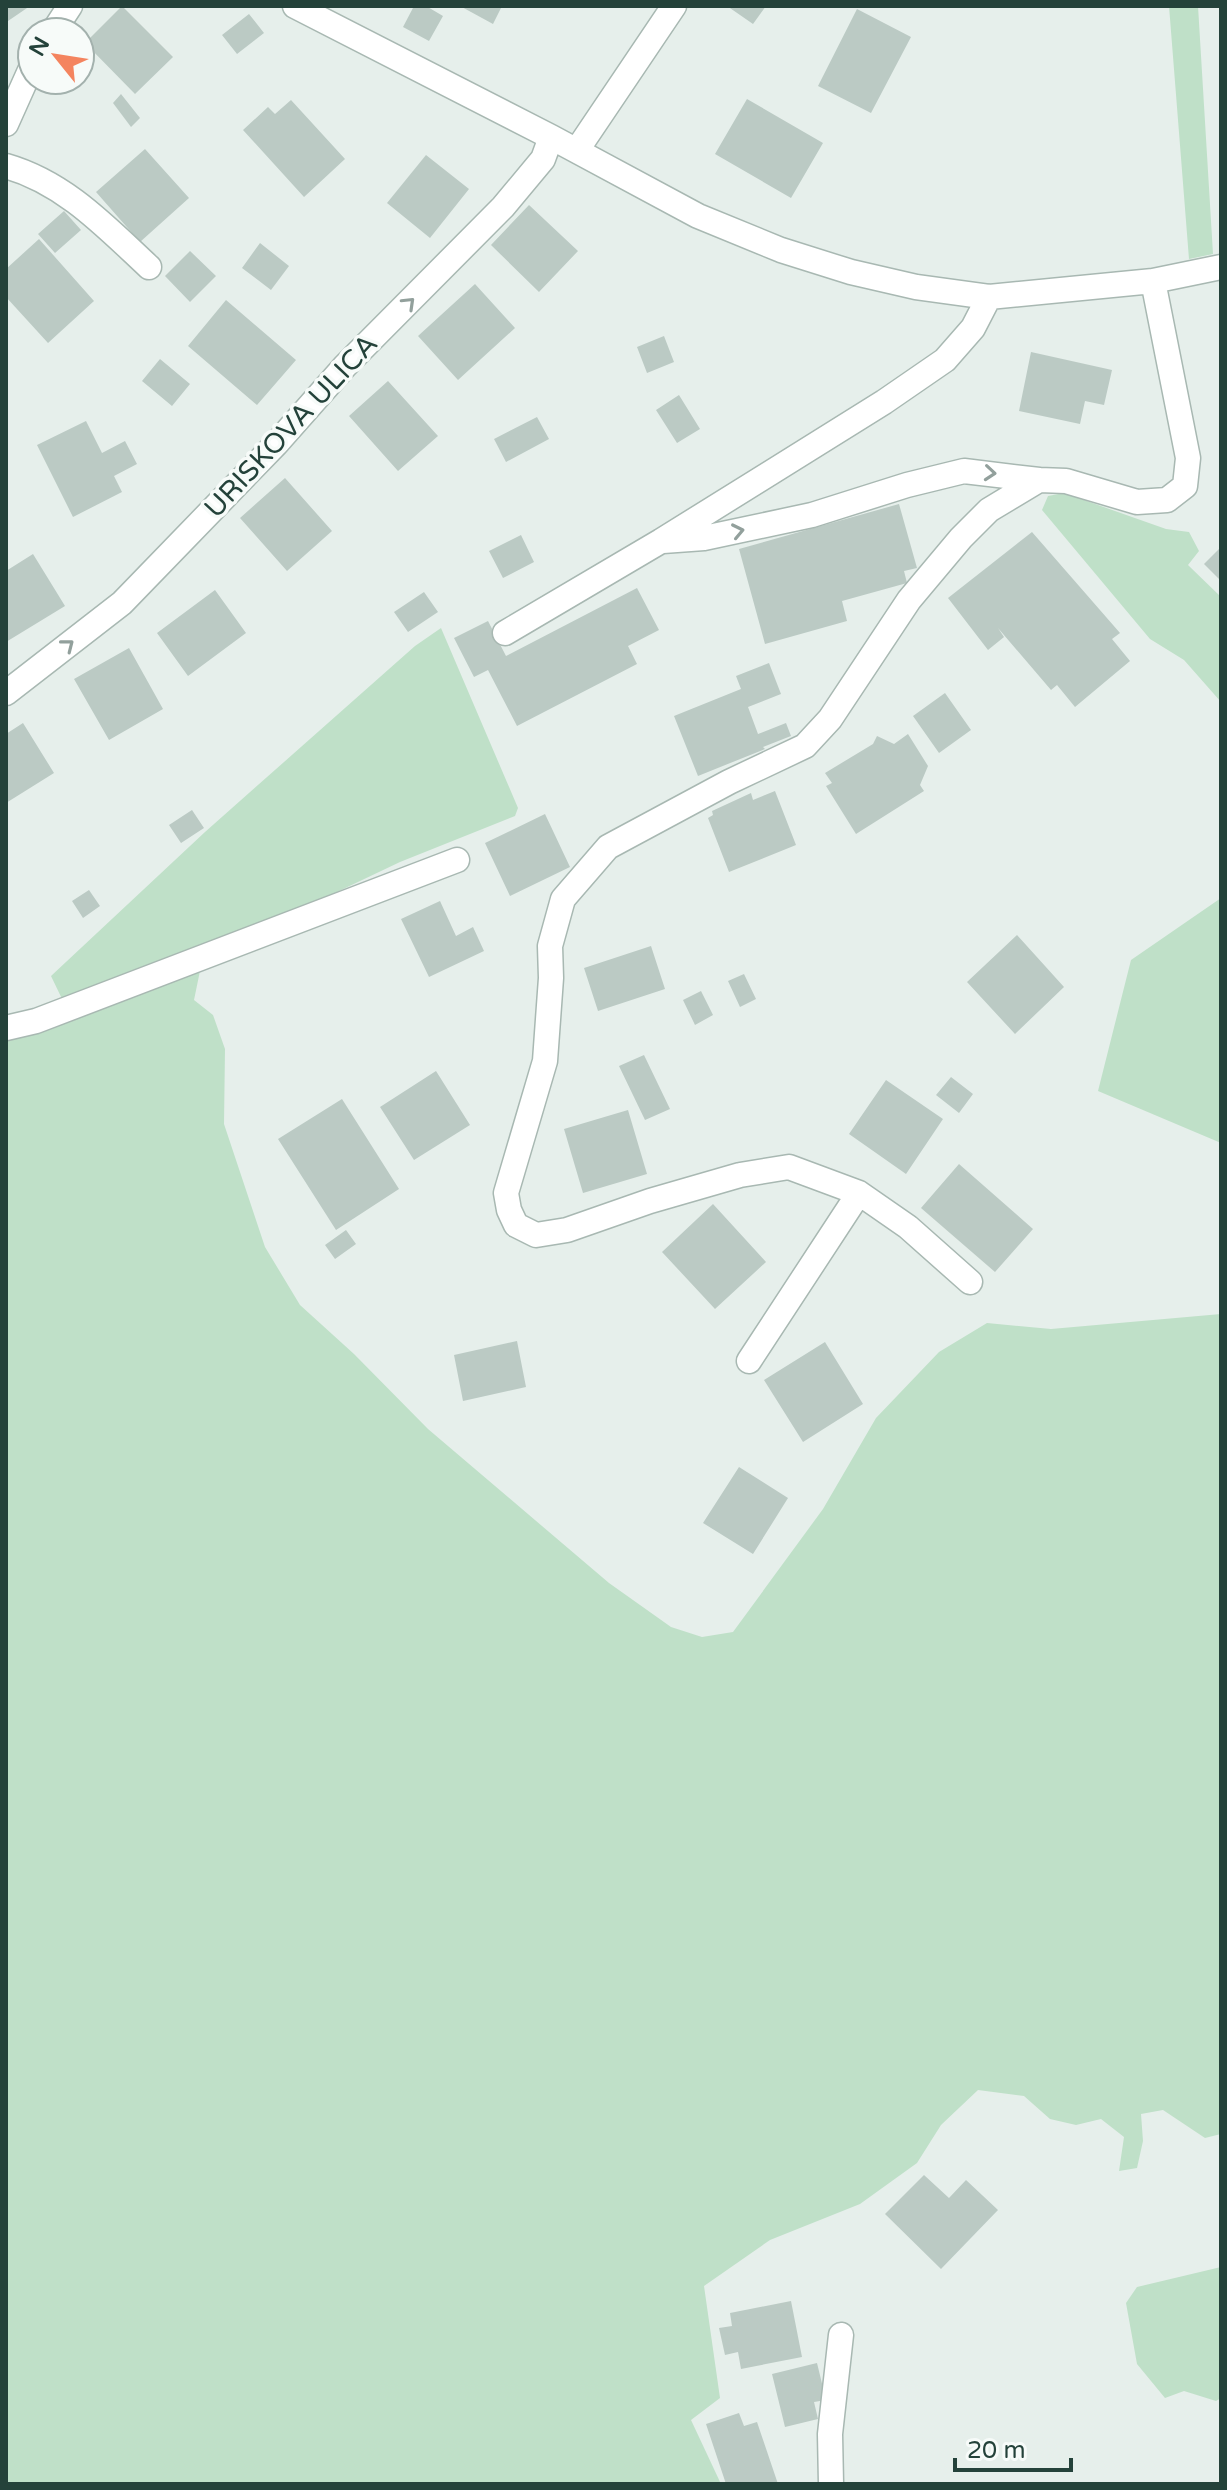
<svg xmlns="http://www.w3.org/2000/svg" width="1227" height="2490" font-family="'Varela Round',sans-serif">
  <style>
    .green { fill: #bfe0c8 }
    .building { fill: #bbcac4 }
    .lines { fill: none; stroke-linecap: round; stroke-linejoin: round }
    .minor-casing { stroke: #a8b8b2; stroke-width: 27 }
    .minor { stroke: #fff; stroke-width: 24 }
    .oneway { stroke: #92a09c }
    .labels { text-anchor: middle; dominant-baseline: central; stroke-width: 7; stroke-linejoin: round; paint-order: stroke }
    .street-label { font-size: 28px; fill: #24423a; stroke: #f7fbf9 }
  </style>
  <rect width="100%" height="100%" fill="#e6efeb"/>
  <path class="green" d="M 1169,6 L 1198,6 L 1213,254 L 1189,259 Z
    M 1064,493 L 1166,529 L 1189,532 L 1199,551 L 1188,565 L 1221,597 L 1221,702 L 1184,660 L 1150,639 L 1042,510 L 1048,496 Z
    M 441,628 L 518,808 L 515,816 L 400,862 L 318,901 L 64,1003 L 51,976 L 205,832 L 415,646 Z
    M 1221,898 L 1221,1143 L 1098,1091 L 1131,960 Z
    M 201,966 L 194,1000 L 213,1015 L 225,1049 L 224,1124 L 265,1247 L 300,1305 L 354,1354 L 428,1429 L 609,1583 L 671,1627 L 702,1637 L 733,1632 L 823,1509 L 876,1418 L 939,1352 L 987,1323 L 1051,1329 L 1221,1314 L 1221,2134 L 1205,2138 L 1163,2110 L 1141,2114 L 1143,2141 L 1137,2168 L 1119,2171 L 1124,2137 L 1101,2119 L 1076,2125 L 1050,2119 L 1024,2096 L 978,2090 L 941,2125 L 917,2163 L 860,2204 L 770,2240 L 704,2286 L 720,2398 L 691,2420 L 721,2484 L 6,2484 L 6,1038 Z
    M 1221,2267 L 1221,2398 L 1216,2401 L 1184,2391 L 1165,2398 L 1137,2364 L 1126,2303 L 1137,2287 Z"/>
  <path class="building" d="M 6,6 L 30,6 L 8,21 Z
    M 122,6 L 173,57 L 135,94 L 85,43 Z
    M 414,6 L 426,6 L 443,16 L 429,41 L 403,27 Z
    M 460,6 L 502,6 L 493,24 Z
    M 727,6 L 766,6 L 753,24 Z
    M 857,9 L 911,37 L 871,113 L 818,86 Z
    M 249,14 L 264,33 L 237,54 L 222,35 Z
    M 121,94 L 140,118 L 131,127 L 113,103 Z
    M 747,99 L 823,143 L 791,198 L 715,154 Z
    M 291,100 L 345,159 L 304,197 L 243,130 L 268,107 L 275,114 Z
    M 145,149 L 189,198 L 140,242 L 96,192 Z
    M 426,155 L 469,189 L 430,238 L 387,203 Z
    M 529,205 L 578,251 L 539,292 L 491,245 Z
    M 64,211 L 81,230 L 55,253 L 38,234 Z
    M 39,239 L 94,301 L 48,343 L 6,297 L 6,269 Z
    M 260,243 L 289,266 L 271,290 L 242,268 Z
    M 190,251 L 216,276 L 190,302 L 165,276 Z
    M 475,284 L 515,328 L 458,380 L 418,336 Z
    M 226,300 L 296,360 L 257,405 L 188,346 Z
    M 664,336 L 674,362 L 647,373 L 637,347 Z
    M 1031,352 L 1112,370 L 1104,405 L 1085,401 L 1080,424 L 1019,411 Z
    M 160,359 L 190,384 L 172,406 L 142,381 Z
    M 388,381 L 438,436 L 398,471 L 349,416 Z
    M 679,395 L 700,429 L 677,443 L 656,410 Z
    M 537,417 L 549,439 L 506,462 L 494,439 Z
    M 86,421 L 102,453 L 125,441 L 137,464 L 114,476 L 122,492 L 73,517 L 37,445 Z
    M 285,478 L 332,531 L 287,571 L 240,518 Z
    M 899,504 L 917,568 L 904,571 L 907,583 L 842,601 L 847,621 L 765,644 L 739,549 Z
    M 1032,532 L 1120,633 L 1112,639 L 1130,661 L 1075,707 L 1057,685 L 1051,690 L 998,628 L 1004,637 L 988,650 L 948,598 Z
    M 521,535 L 534,562 L 503,578 L 489,551 Z
    M 1221,547 L 1221,581 L 1204,564 Z
    M 33,554 L 65,606 L 6,642 L 6,571 Z
    M 637,588 L 659,630 L 628,646 L 637,664 L 517,726 L 488,670 L 474,677 L 454,638 L 488,621 L 506,656 Z
    M 215,590 L 246,633 L 188,676 L 157,633 Z
    M 424,592 L 438,612 L 408,632 L 394,612 Z
    M 129,648 L 163,709 L 109,740 L 74,679 Z
    M 769,663 L 781,694 L 748,707 L 758,734 L 786,723 L 791,736 L 763,747 L 765,749 L 698,776 L 674,716 L 741,689 L 736,676 Z
    M 945,693 L 971,730 L 939,753 L 913,716 Z
    M 23,723 L 54,773 L 6,803 L 6,734 Z
    M 908,734 L 928,766 L 920,785 L 924,791 L 856,834 L 826,786 L 832,783 L 825,773 L 873,744 L 877,736 L 894,744 Z
    M 775,791 L 796,845 L 729,872 L 708,818 L 713,815 L 712,811 L 751,793 L 753,800 Z
    M 192,810 L 204,828 L 181,843 L 169,825 Z
    M 545,814 L 570,867 L 510,896 L 485,843 Z
    M 89,890 L 100,906 L 83,918 L 72,901 Z
    M 440,901 L 456,936 L 473,927 L 484,951 L 429,977 L 401,919 Z
    M 1017,935 L 1064,987 L 1015,1034 L 967,982 Z
    M 651,946 L 665,989 L 598,1011 L 584,968 Z
    M 744,974 L 756,999 L 740,1007 L 728,981 Z
    M 701,991 L 713,1015 L 695,1025 L 683,1000 Z
    M 644,1055 L 670,1109 L 645,1120 L 619,1066 Z
    M 436,1071 L 470,1125 L 414,1160 L 380,1107 Z
    M 951,1077 L 973,1094 L 959,1113 L 936,1095 Z
    M 886,1080 L 943,1119 L 906,1174 L 849,1134 Z
    M 342,1099 L 399,1189 L 336,1230 L 278,1139 Z
    M 628,1110 L 647,1174 L 583,1193 L 564,1129 Z
    M 959,1164 L 1033,1229 L 995,1272 L 921,1208 Z
    M 713,1204 L 766,1262 L 715,1309 L 662,1252 Z
    M 346,1230 L 356,1244 L 335,1259 L 325,1245 Z
    M 517,1341 L 526,1387 L 463,1401 L 454,1355 Z
    M 825,1342 L 863,1404 L 803,1442 L 764,1380 Z
    M 739,1467 L 788,1498 L 753,1554 L 703,1523 Z
    M 924,2175 L 949,2198 L 966,2180 L 998,2210 L 941,2269 L 885,2214 Z
    M 791,2301 L 802,2357 L 741,2369 L 738,2352 L 725,2355 L 719,2328 L 732,2326 L 730,2313 Z
    M 817,2363 L 826,2400 L 814,2402 L 818,2419 L 785,2427 L 772,2374 Z
    M 739,2413 L 744,2426 L 757,2422 L 778,2484 L 726,2484 L 706,2424 Z"/>
  <g class="lines">
    <g class="minor-casing">
      <path id="minor" d="M 295,6 L 551,137 L 698,216 L 781,250 L 851,272 L 916,287 L 989,297 L 1153,281 L 1221,267
        M 53,32 L 70,6
        M 6,124 L 32,66
        M 577,150 L 674,6
        M 6,166 C 65,183 105,226 149,267
        M 663,541 L 704,538 L 812,515 L 907,485 L 964,471 L 1039,480
        M 505,633 L 661,541 L 884,402 L 945,360 L 973,328 L 989,297
        M 6,693 L 122,603 L 276,444 L 345,366 L 503,207 L 543,159 L 551,137
        M 6,1028 L 36,1021 L 457,860
        M 970,1282 L 908,1227 L 859,1193 L 789,1167 L 740,1175 L 650,1201 L 567,1230 L 536,1235 L 516,1225 L 509,1210 L 506,1193 L 545,1061 L 551,978 L 550,946 L 563,899 L 608,847 L 729,782 L 805,746 L 830,719 L 909,600 L 961,538 L 989,510 L 1039,480 L 1066,481 L 1137,502 L 1167,500 L 1185,486 L 1188,458 L 1153,281
        M 749,1361 L 859,1193
        M 831,2484 L 830,2434 L 841,2335"/>
    </g>
    <use href="#minor" class="minor"/>
  </g>
  <defs><path id="oneway-chevron" d="M-2-3.5L2.5 0L-2 3.5" fill="none" stroke-width="1.6" stroke-linecap="round" stroke-linejoin="round" transform="scale(2)"/></defs>
  <g class="oneway">
    <use href="#oneway-chevron" transform="translate(409 303) rotate(-44)"/>
    <use href="#oneway-chevron" transform="translate(990 473) rotate(5)"/>
    <use href="#oneway-chevron" transform="translate(738 531) rotate(-12)"/>
    <use href="#oneway-chevron" transform="translate(68 645) rotate(-38)"/>
  </g>
  <g class="labels">
    <g class="street-label">
      <text transform="translate(291 426) rotate(-47)">URISKOVA ULICA</text>
    </g>
  </g>
  <rect width="1227" height="2490" fill="none" stroke="#24423a" stroke-width="16"/>
  <g transform="translate(56 56) rotate(300)"><circle r="38" fill="#f7fbf9" stroke="#a3b1ad" stroke-width="2"/>
  <path d="M0-6L14 30L0 20L-14 30Z" fill="#f4845f"/>
  <text y="-12" font-size="22" font-weight="bold" text-anchor="middle" fill="#24423a">N</text>
  </g>
  <path d="M955 2458v12h116v-12" fill="none" stroke="#24423a" stroke-width="4"/>
  <text x="967" y="2458" font-size="24" fill="#24423a" stroke="#f7fbf9" stroke-width="6" paint-order="stroke">20 m</text>
</svg>
